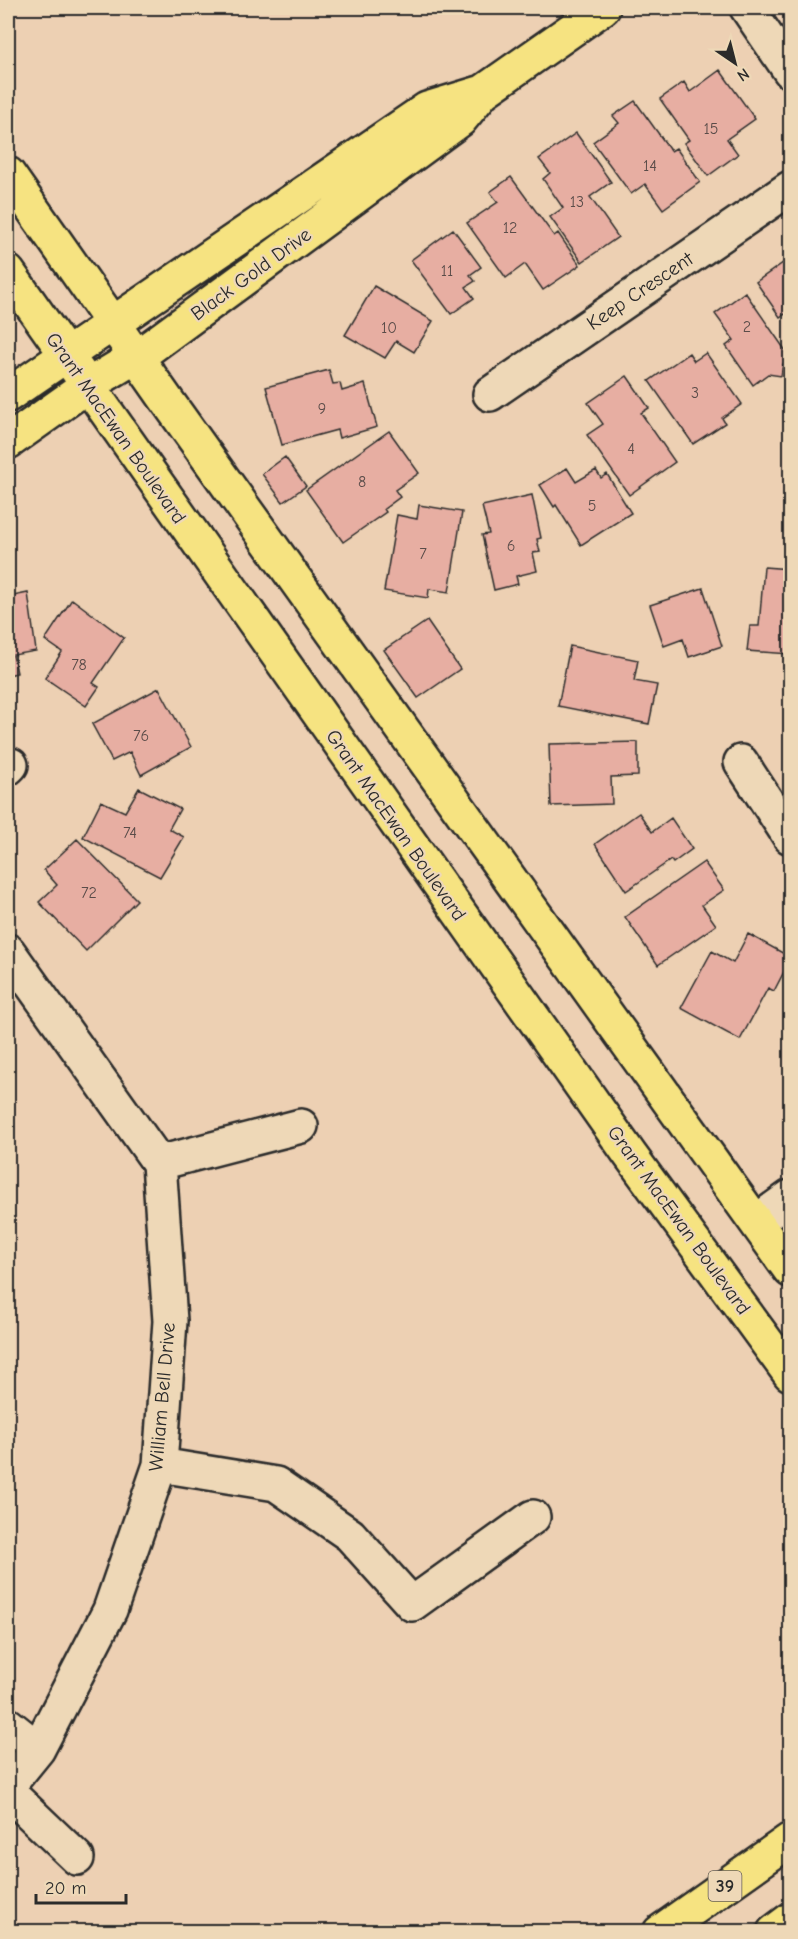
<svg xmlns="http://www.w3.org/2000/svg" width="798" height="1939" font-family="'Comic Neue',sans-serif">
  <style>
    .building { fill: #e7aea2; stroke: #2b2b2b; stroke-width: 1.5 }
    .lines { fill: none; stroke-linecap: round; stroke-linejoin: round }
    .minor-casing { stroke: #2b2b2b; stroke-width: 38 }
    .major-casing { stroke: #2b2b2b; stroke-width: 38 }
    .minor { stroke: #eed8b7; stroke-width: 33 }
    .major { stroke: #f6e381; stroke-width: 33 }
    .labels { text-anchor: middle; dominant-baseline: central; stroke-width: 4.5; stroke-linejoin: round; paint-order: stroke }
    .number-label { font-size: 16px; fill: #5a4c49 }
    .shield { fill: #eed8b7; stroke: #665f55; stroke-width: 1.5 }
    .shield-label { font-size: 18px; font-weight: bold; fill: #2b2b2b }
    .street-label { font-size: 20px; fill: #2b2b2b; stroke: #eed8b7 }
  </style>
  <rect width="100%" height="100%" fill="#edd0b3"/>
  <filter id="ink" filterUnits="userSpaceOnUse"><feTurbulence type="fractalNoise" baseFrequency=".0167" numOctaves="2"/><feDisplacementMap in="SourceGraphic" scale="12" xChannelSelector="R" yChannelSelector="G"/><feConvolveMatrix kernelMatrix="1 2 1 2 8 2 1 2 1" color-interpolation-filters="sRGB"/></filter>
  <g filter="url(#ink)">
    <path class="building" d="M 720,70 L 755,119 L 727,139 L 738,154 L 708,176 L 684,143 L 689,140 L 660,99 L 684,82 L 690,92 Z
      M 635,101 L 671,151 L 676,148 L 700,182 L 663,209 L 645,184 L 631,194 L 593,142 L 619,123 L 613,116 Z
      M 576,133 L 611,182 L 590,197 L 618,237 L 582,262 L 550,217 L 563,208 L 543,179 L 550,173 L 539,159 Z
      M 511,177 L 554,236 L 558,233 L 580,265 L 543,290 L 525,264 L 506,278 L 467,223 L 498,202 L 490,192 Z
      M 453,229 L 481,267 L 470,275 L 475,281 L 466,287 L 474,298 L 451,314 L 411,260 Z
      M 790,258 L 790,318 L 787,313 L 780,317 L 756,282 Z
      M 374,286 L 433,321 L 414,352 L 396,341 L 385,358 L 345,335 Z
      M 745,292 L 790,357 L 783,364 L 781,376 L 768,374 L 753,385 L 726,346 L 734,340 L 715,314 Z
      M 689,353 L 694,361 L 706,353 L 742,404 L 722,418 L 725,423 L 693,444 L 649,381 Z
      M 329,370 L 333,384 L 340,383 L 342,391 L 365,384 L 377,427 L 339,438 L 337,430 L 282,445 L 266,387 Z
      M 627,376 L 649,408 L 641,413 L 675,462 L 629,495 L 587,435 L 603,424 L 588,403 Z
      M 389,431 L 419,473 L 395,490 L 400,497 L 384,509 L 386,512 L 343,542 L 306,490 Z
      M 285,457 L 306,486 L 283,502 L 262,474 Z
      M 567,468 L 576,482 L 596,470 L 601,478 L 607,474 L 631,513 L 581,545 L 556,505 L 554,507 L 540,485 Z
      M 532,495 L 541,538 L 537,539 L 540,552 L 533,553 L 537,571 L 516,576 L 518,584 L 494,590 L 482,535 L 489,534 L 482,506 Z
      M 419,505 L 462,512 L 449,592 L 429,589 L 428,598 L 384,591 L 397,515 L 417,519 Z
      M 764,567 L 790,569 L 790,654 L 747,651 L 750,626 L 759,626 Z
      M 703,588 L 722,646 L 689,657 L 683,639 L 664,646 L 650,605 Z
      M 28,593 L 36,651 L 13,655 L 17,673 L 8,675 L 8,597 Z
      M 72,599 L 124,638 L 93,683 L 99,687 L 86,706 L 45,678 L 62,652 L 45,640 Z
      M 427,621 L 460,669 L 418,698 L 384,650 Z
      M 570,646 L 638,660 L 634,681 L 657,685 L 649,724 L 558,706 Z
      M 159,688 L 191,747 L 141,775 L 130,752 L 112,761 L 92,724 Z
      M 638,742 L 638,776 L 611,777 L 612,804 L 551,806 L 549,744 Z
      M 139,788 L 180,809 L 169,829 L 184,837 L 160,877 L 83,837 L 101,801 L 125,812 Z
      M 639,813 L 652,832 L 671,818 L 692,849 L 673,863 L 671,860 L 626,891 L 595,844 Z
      M 77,839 L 137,900 L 86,951 L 39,902 L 57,885 L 44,870 Z
      M 704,862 L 724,890 L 702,905 L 716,925 L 658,965 L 625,917 Z
      M 748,934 L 790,957 L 790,960 L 774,991 L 768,988 L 740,1040 L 681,1008 L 712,951 L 733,963 Z"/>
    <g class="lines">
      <g class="minor-casing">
        <path id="minor" d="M 747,8 L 790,71
          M 490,394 L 790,188
          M 741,762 L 790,837
          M 8,768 L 11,765
          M 8,951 L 159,1163 L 170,1321 L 160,1465 L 110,1610 L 38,1749 L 8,1786
          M 159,1163 L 301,1126
          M 757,1221 L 790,1197
          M 160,1465 L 276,1484 L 350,1535 L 412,1604 L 533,1517
          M 8,1725 L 38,1749
          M 8,1792 L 77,1858"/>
      </g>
      <g class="major-casing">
        <path id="major" d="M 8,174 L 168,402 L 790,1270
          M 8,272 L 630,1155 L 790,1374
          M 8,395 L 427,109 L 483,92
          M 8,442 L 87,386 L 148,349 L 460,120 L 483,92 L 603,8
          M 660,1932 L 790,1840
          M 774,1932 L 790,1920"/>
      </g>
      <use href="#minor" class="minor"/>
      <use href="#major" class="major"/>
    </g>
  </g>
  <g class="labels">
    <g class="number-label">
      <text x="711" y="129">15</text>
      <text x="650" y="166">14</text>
      <text x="577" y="202">13</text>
      <text x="510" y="228">12</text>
      <text x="447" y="271">11</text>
      <text x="747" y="327">2</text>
      <text x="389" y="328">10</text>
      <text x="695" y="393">3</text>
      <text x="322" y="409">9</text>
      <text x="631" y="449">4</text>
      <text x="362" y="482">8</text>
      <text x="592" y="506">5</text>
      <text x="511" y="546">6</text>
      <text x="423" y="554">7</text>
      <text x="79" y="665">78</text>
      <text x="141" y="736">76</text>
      <text x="130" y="833">74</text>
      <text x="89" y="893">72</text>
    </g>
    <rect class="shield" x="708.5" y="1871" width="33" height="30" rx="4.5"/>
    <g class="shield-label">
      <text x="725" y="1886">39</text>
    </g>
    <g class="street-label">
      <text transform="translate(251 274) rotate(-36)">Black Gold Drive</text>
      <text transform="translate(640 291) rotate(-34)">Keep Crescent</text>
      <text transform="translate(116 428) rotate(55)">Grant MacEwan Boulevard</text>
      <text transform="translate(396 825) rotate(55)">Grant MacEwan Boulevard</text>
      <text transform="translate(679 1220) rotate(54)">Grant MacEwan Boulevard</text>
      <text transform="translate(162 1397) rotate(-85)">William Bell Drive</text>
    </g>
  </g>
  <rect width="798" height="1939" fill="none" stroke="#eed8b7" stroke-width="30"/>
  <rect x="15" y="15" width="768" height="1909" fill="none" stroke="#2b2b2b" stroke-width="2" filter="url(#ink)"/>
  <g transform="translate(735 63) rotate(145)" stroke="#eed8b7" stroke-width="4.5" paint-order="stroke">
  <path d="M0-4.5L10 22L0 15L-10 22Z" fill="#2b2b2b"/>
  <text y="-9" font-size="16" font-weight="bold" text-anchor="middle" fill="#2b2b2b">N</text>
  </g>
  <path d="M36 1894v9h90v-9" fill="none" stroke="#2b2b2b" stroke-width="3"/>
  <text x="45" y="1894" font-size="18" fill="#2b2b2b" stroke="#eed8b7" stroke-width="4.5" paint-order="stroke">20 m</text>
</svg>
